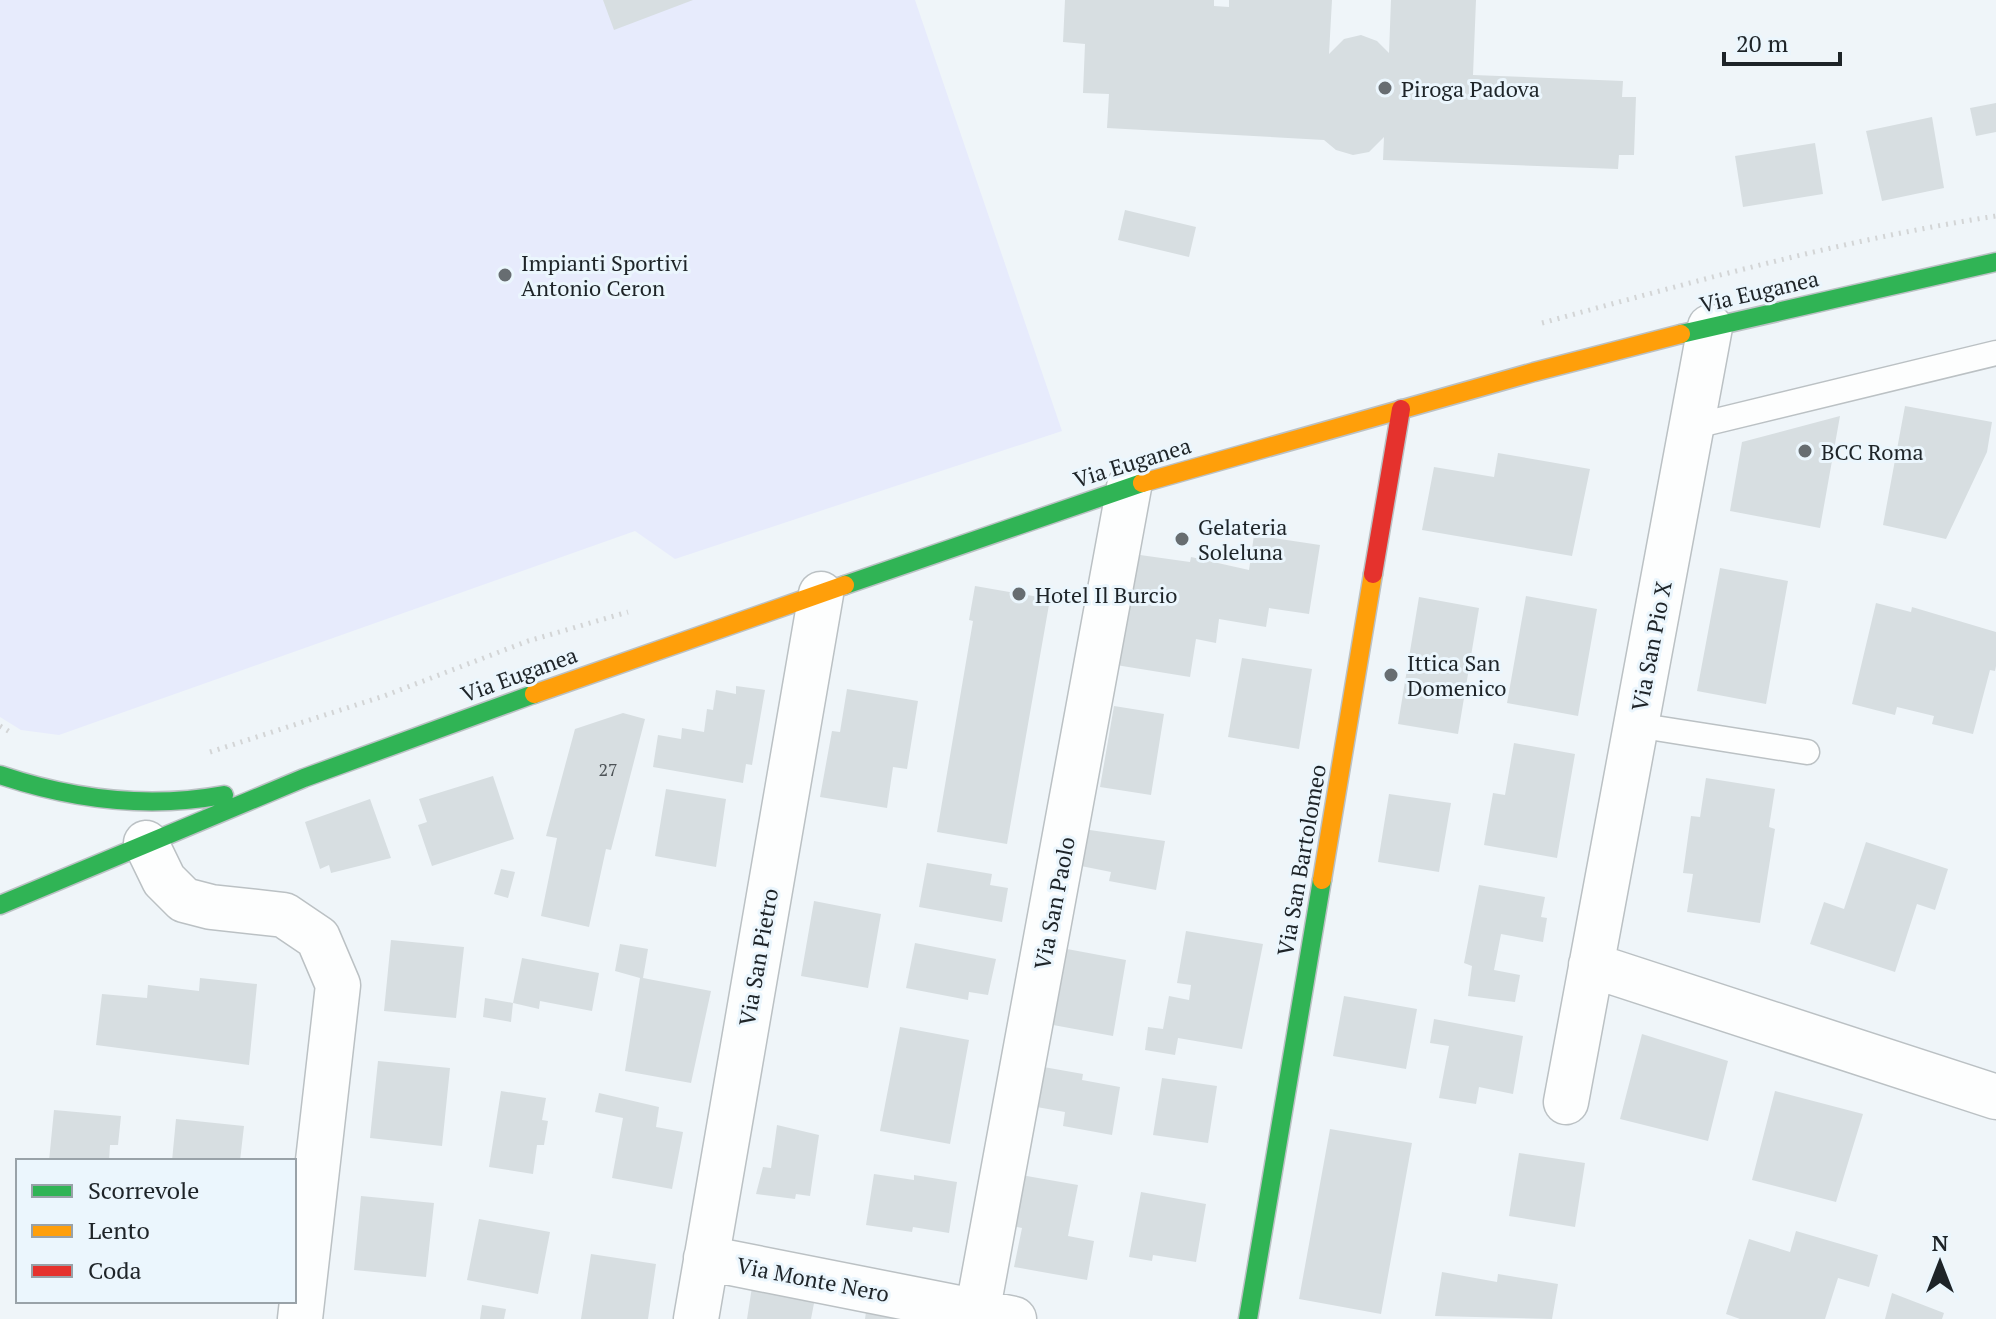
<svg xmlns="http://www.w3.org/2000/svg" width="1996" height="1319" font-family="'PT Serif',serif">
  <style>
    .green { fill: #e7ebfc }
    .building { fill: #d7dee1 }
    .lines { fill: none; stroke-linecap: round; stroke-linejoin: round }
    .lane-casing { stroke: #bbc1c4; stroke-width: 27 }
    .street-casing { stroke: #bbc1c4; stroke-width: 47 }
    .fast-casing { stroke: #bbc1c4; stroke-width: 21 }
    .slow-casing { stroke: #bbc1c4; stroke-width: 21 }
    .jam-casing { stroke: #bbc1c4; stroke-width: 21 }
    .path { stroke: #d3d5d6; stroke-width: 5; stroke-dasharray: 2 6; stroke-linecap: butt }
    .lane { stroke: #fdfefe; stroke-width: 24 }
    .street { stroke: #fdfefe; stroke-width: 44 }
    .fast { stroke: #30b455; stroke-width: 18 }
    .slow { stroke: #ff9f0a; stroke-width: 18 }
    .jam { stroke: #e5322d; stroke-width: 18 }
    .poi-dot { fill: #676d71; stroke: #ebf6fd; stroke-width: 3 }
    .labels { text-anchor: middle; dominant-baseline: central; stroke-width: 6; stroke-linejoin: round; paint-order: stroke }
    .number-label { font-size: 18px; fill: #4c5256 }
    .poi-label { font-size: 22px; fill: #1e2428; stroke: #ebf6fd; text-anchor: start }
    .street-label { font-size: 22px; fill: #1e2428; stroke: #ebf6fd }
  </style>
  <rect width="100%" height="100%" fill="#eff5f9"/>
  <path class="green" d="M 0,0 L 915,0 L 1062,431 L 675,559 L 635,531 L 59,735 L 21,730 L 0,717 Z"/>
  <path class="building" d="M 603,0 L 693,0 L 614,30 Z
    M 1065,0 L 1214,0 L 1214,6 L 1229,7 L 1229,0 L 1332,0 L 1329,54 L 1344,39 L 1361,35 L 1377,41 L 1389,53 L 1391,0 L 1476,0 L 1473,75 L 1623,81 L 1622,97 L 1636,97 L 1634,155 L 1619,155 L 1618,169 L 1383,160 L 1384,137 L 1369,152 L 1353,155 L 1336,150 L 1324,140 L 1107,128 L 1109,94 L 1083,93 L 1085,44 L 1063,42 Z
    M 1996,103 L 1996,132 L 1976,136 L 1970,108 Z
    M 1932,117 L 1944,188 L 1882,201 L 1866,131 Z
    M 1815,143 L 1823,194 L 1743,207 L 1735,156 Z
    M 1125,210 L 1196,227 L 1189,257 L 1118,240 Z
    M 1905,406 L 1992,422 L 1987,452 L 1946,539 L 1883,525 Z
    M 1840,416 L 1820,528 L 1730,511 L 1742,442 Z
    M 1498,453 L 1590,469 L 1572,556 L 1422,530 L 1434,467 L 1494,477 Z
    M 1254,535 L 1320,545 L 1309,614 L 1269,608 L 1266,627 L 1219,619 L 1216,643 L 1196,639 L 1190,677 L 1116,665 L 1133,554 L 1190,562 L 1191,557 L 1249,570 Z
    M 1720,568 L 1788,581 L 1766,704 L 1697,691 Z
    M 975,586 L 1050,599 L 1007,844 L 937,832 L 973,621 L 969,620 Z
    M 1526,596 L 1597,609 L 1578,716 L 1507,703 Z
    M 1419,597 L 1479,608 L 1458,734 L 1398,724 Z
    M 1876,603 L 1911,612 L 1912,607 L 1996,632 L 1996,666 L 1995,671 L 1990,670 L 1973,734 L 1932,724 L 1934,716 L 1897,707 L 1895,715 L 1852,704 Z
    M 1242,658 L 1312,669 L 1299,749 L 1228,737 Z
    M 736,686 L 765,690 L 752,765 L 746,764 L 743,783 L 653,767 L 658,735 L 681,739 L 682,728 L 704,732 L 707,709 L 713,710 L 716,690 L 736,694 Z
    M 847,689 L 918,701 L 907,769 L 893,767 L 887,808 L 820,797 L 832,731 L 840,732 Z
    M 1114,706 L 1164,714 L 1151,795 L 1100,787 Z
    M 623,713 L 645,719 L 611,850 L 606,849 L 589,927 L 541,916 L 557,838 L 546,836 L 575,729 Z
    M 1514,743 L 1575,754 L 1557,858 L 1484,845 L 1493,793 L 1505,795 Z
    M 493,776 L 514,839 L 432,866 L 418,825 L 427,822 L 419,799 Z
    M 1706,778 L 1775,789 L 1769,827 L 1775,829 L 1760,923 L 1687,912 L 1693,874 L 1683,873 L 1691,816 L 1700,817 Z
    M 666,789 L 726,799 L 716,867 L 655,856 Z
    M 1389,794 L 1451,803 L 1439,872 L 1378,862 Z
    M 370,799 L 391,858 L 331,873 L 329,865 L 320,869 L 305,822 Z
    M 1083,829 L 1165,841 L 1156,890 L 1109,881 L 1111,872 L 1076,865 Z
    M 1866,842 L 1948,869 L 1935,910 L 1917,904 L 1895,972 L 1810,944 L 1824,902 L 1844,909 Z
    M 927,863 L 992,874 L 990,885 L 1008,888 L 1002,922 L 919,907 Z
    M 501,869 L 515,872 L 508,898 L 494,894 Z
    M 1479,885 L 1545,897 L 1541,917 L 1547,918 L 1543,942 L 1501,934 L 1494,970 L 1520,975 L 1515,1002 L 1468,996 L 1472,966 L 1464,963 Z
    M 814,901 L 881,914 L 868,988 L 801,976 Z
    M 1186,931 L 1263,944 L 1242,1049 L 1178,1038 L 1175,1055 L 1145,1050 L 1148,1027 L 1163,1029 L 1169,996 L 1189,1000 L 1191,985 L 1177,983 Z
    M 391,940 L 464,947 L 456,1018 L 384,1011 Z
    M 915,943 L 996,959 L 988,995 L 969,992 L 968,1000 L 906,988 Z
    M 620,944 L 648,949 L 643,978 L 711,991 L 691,1083 L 625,1071 L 640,978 L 615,971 Z
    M 1067,949 L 1126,960 L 1113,1036 L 1053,1025 Z
    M 522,958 L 599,973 L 592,1011 L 540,1001 L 539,1009 L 513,1003 L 511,1022 L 483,1017 L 485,998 L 513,1003 Z
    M 200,978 L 257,984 L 249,1065 L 96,1045 L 102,994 L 147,998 L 148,985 L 199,991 Z
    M 1344,996 L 1417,1009 L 1406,1069 L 1333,1056 Z
    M 1434,1019 L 1523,1036 L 1513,1094 L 1479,1087 L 1476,1104 L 1439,1098 L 1449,1046 L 1430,1043 Z
    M 900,1027 L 969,1040 L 950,1144 L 880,1131 Z
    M 1642,1034 L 1728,1061 L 1708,1141 L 1620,1119 Z
    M 378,1061 L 450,1068 L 442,1146 L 370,1138 Z
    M 1038,1066 L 1083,1074 L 1082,1080 L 1120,1087 L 1112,1135 L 1063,1126 L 1065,1112 L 1031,1106 Z
    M 1162,1078 L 1217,1086 L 1208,1143 L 1153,1135 Z
    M 501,1091 L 546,1098 L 542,1120 L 548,1121 L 544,1145 L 537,1145 L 533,1174 L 489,1167 Z
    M 1775,1091 L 1863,1114 L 1836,1202 L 1752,1180 Z
    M 599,1093 L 659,1107 L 656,1127 L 683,1132 L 672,1189 L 612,1178 L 623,1118 L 595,1112 Z
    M 54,1110 L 121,1116 L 118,1145 L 110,1145 L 109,1161 L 49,1161 Z
    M 176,1119 L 244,1126 L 240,1161 L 172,1161 Z
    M 777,1125 L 819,1135 L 810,1196 L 796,1194 L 795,1199 L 756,1194 L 763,1167 L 771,1168 Z
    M 1330,1129 L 1412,1143 L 1381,1314 L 1299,1299 Z
    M 1519,1153 L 1585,1163 L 1575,1227 L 1509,1216 Z
    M 874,1174 L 914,1180 L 914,1175 L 957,1182 L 949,1233 L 913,1227 L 912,1232 L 866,1225 Z
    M 1021,1175 L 1078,1185 L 1068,1236 L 1094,1241 L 1087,1280 L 1014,1267 L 1022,1228 L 1012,1226 Z
    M 1141,1192 L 1206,1204 L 1196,1262 L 1153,1255 L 1152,1261 L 1129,1257 Z
    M 361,1196 L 434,1203 L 426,1277 L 354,1270 Z
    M 479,1219 L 550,1232 L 538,1294 L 467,1280 Z
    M 1796,1231 L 1878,1255 L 1869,1287 L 1838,1278 L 1825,1319 L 1740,1319 L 1726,1314 L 1749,1239 L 1790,1252 Z
    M 591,1254 L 656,1264 L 648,1319 L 581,1319 Z
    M 1442,1272 L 1497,1282 L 1498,1274 L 1558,1284 L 1552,1319 L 1435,1316 Z
    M 752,1287 L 815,1298 L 811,1319 L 747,1319 Z
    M 1892,1293 L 1944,1313 L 1942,1319 L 1885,1319 Z
    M 482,1305 L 506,1309 L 504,1319 L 480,1319 Z
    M 867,1305 L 914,1319 L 865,1319 Z"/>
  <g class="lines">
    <g class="lane-casing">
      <path id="lane" d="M 1691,427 L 1996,353
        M 1636,725 L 1807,752"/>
    </g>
    <g class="street-casing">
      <path id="street" d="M 146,843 L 164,880 L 184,900 L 211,907 L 284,915 L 318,938 L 338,985 L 300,1319
        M 1591,965 L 1996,1097
        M 1566,1102 L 1710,327
        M 706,1258 L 1014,1319
        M 696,1319 L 821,594
        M 976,1319 L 1129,487"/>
    </g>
    <g class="fast-casing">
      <path id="fast" d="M 1681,334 L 1996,262
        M 845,585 L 1142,483
        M 0,775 C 74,800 147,809 224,795
        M 0,905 L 304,778 L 534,694
        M 1248,1319 L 1322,880"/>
    </g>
    <g class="slow-casing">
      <path id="slow" d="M 1142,483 L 1534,372 L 1681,334
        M 534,694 L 845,585
        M 1322,880 L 1373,574"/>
    </g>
    <g class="jam-casing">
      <path id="jam" d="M 1373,574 L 1401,409"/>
    </g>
    <path class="path" d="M 1542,323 C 1692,282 1842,240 1996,216
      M 0,726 L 13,734
      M 210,752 L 384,696 L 528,641 L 628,612"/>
    <use href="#lane" class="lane"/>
    <use href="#street" class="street"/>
    <use href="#fast" class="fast"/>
    <use href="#slow" class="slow"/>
    <use href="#jam" class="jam"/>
  </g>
  <g class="poi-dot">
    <circle cx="1385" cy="88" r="8"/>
    <circle cx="505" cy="275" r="8"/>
    <circle cx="1805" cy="451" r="8"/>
    <circle cx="1182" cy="539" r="8"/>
    <circle cx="1019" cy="594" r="8"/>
    <circle cx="1391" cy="675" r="8"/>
  </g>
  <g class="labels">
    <g class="number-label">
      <text x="608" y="769">27</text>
    </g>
    <g class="poi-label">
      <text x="1401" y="88">Piroga Padova</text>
      <text x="521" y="262">Impianti Sportivi<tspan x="521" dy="25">Antonio Ceron</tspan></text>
      <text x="1821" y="451">BCC Roma</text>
      <text x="1198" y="526">Gelateria<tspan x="1198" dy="25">Soleluna</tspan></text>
      <text x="1035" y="594">Hotel Il Burcio</text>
      <text x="1407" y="662">Ittica San<tspan x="1407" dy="25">Domenico</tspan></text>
    </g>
    <g class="street-label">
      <text transform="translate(1759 291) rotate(-13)">Via Euganea</text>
      <text transform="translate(1132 462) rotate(-17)">Via Euganea</text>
      <text transform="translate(1651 646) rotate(-79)">Via San Pio X</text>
      <text transform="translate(519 674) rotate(-20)">Via Euganea</text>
      <text transform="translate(1301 860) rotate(-80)">Via San Bartolomeo</text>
      <text transform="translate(1054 903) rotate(-79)">Via San Paolo</text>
      <text transform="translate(758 957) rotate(-80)">Via San Pietro</text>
      <text transform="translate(813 1279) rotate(11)">Via Monte Nero</text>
    </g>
  </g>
  <rect x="16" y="1159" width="280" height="144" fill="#ebf6fd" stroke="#99a2a8" stroke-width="2"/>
  <rect x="32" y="1185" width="40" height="12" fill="#30b455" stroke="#99a2a8" stroke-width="2"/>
  <text x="88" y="1199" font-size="24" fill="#1e2428">Scorrevole</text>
  <rect x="32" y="1225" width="40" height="12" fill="#ff9f0a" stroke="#99a2a8" stroke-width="2"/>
  <text x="88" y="1239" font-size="24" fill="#1e2428">Lento</text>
  <rect x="32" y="1265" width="40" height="12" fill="#e5322d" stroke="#99a2a8" stroke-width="2"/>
  <text x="88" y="1279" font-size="24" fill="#1e2428">Coda</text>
  <g transform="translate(1940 1263)" stroke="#ebf6fd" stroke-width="6" paint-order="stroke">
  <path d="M0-6L14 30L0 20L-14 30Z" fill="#1e2428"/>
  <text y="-12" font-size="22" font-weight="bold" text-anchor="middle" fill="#1e2428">N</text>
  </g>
  <path d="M1724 52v12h116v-12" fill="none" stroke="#1e2428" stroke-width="4"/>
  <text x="1736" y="52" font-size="24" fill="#1e2428" stroke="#ebf6fd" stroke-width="6" paint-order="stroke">20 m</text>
</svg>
